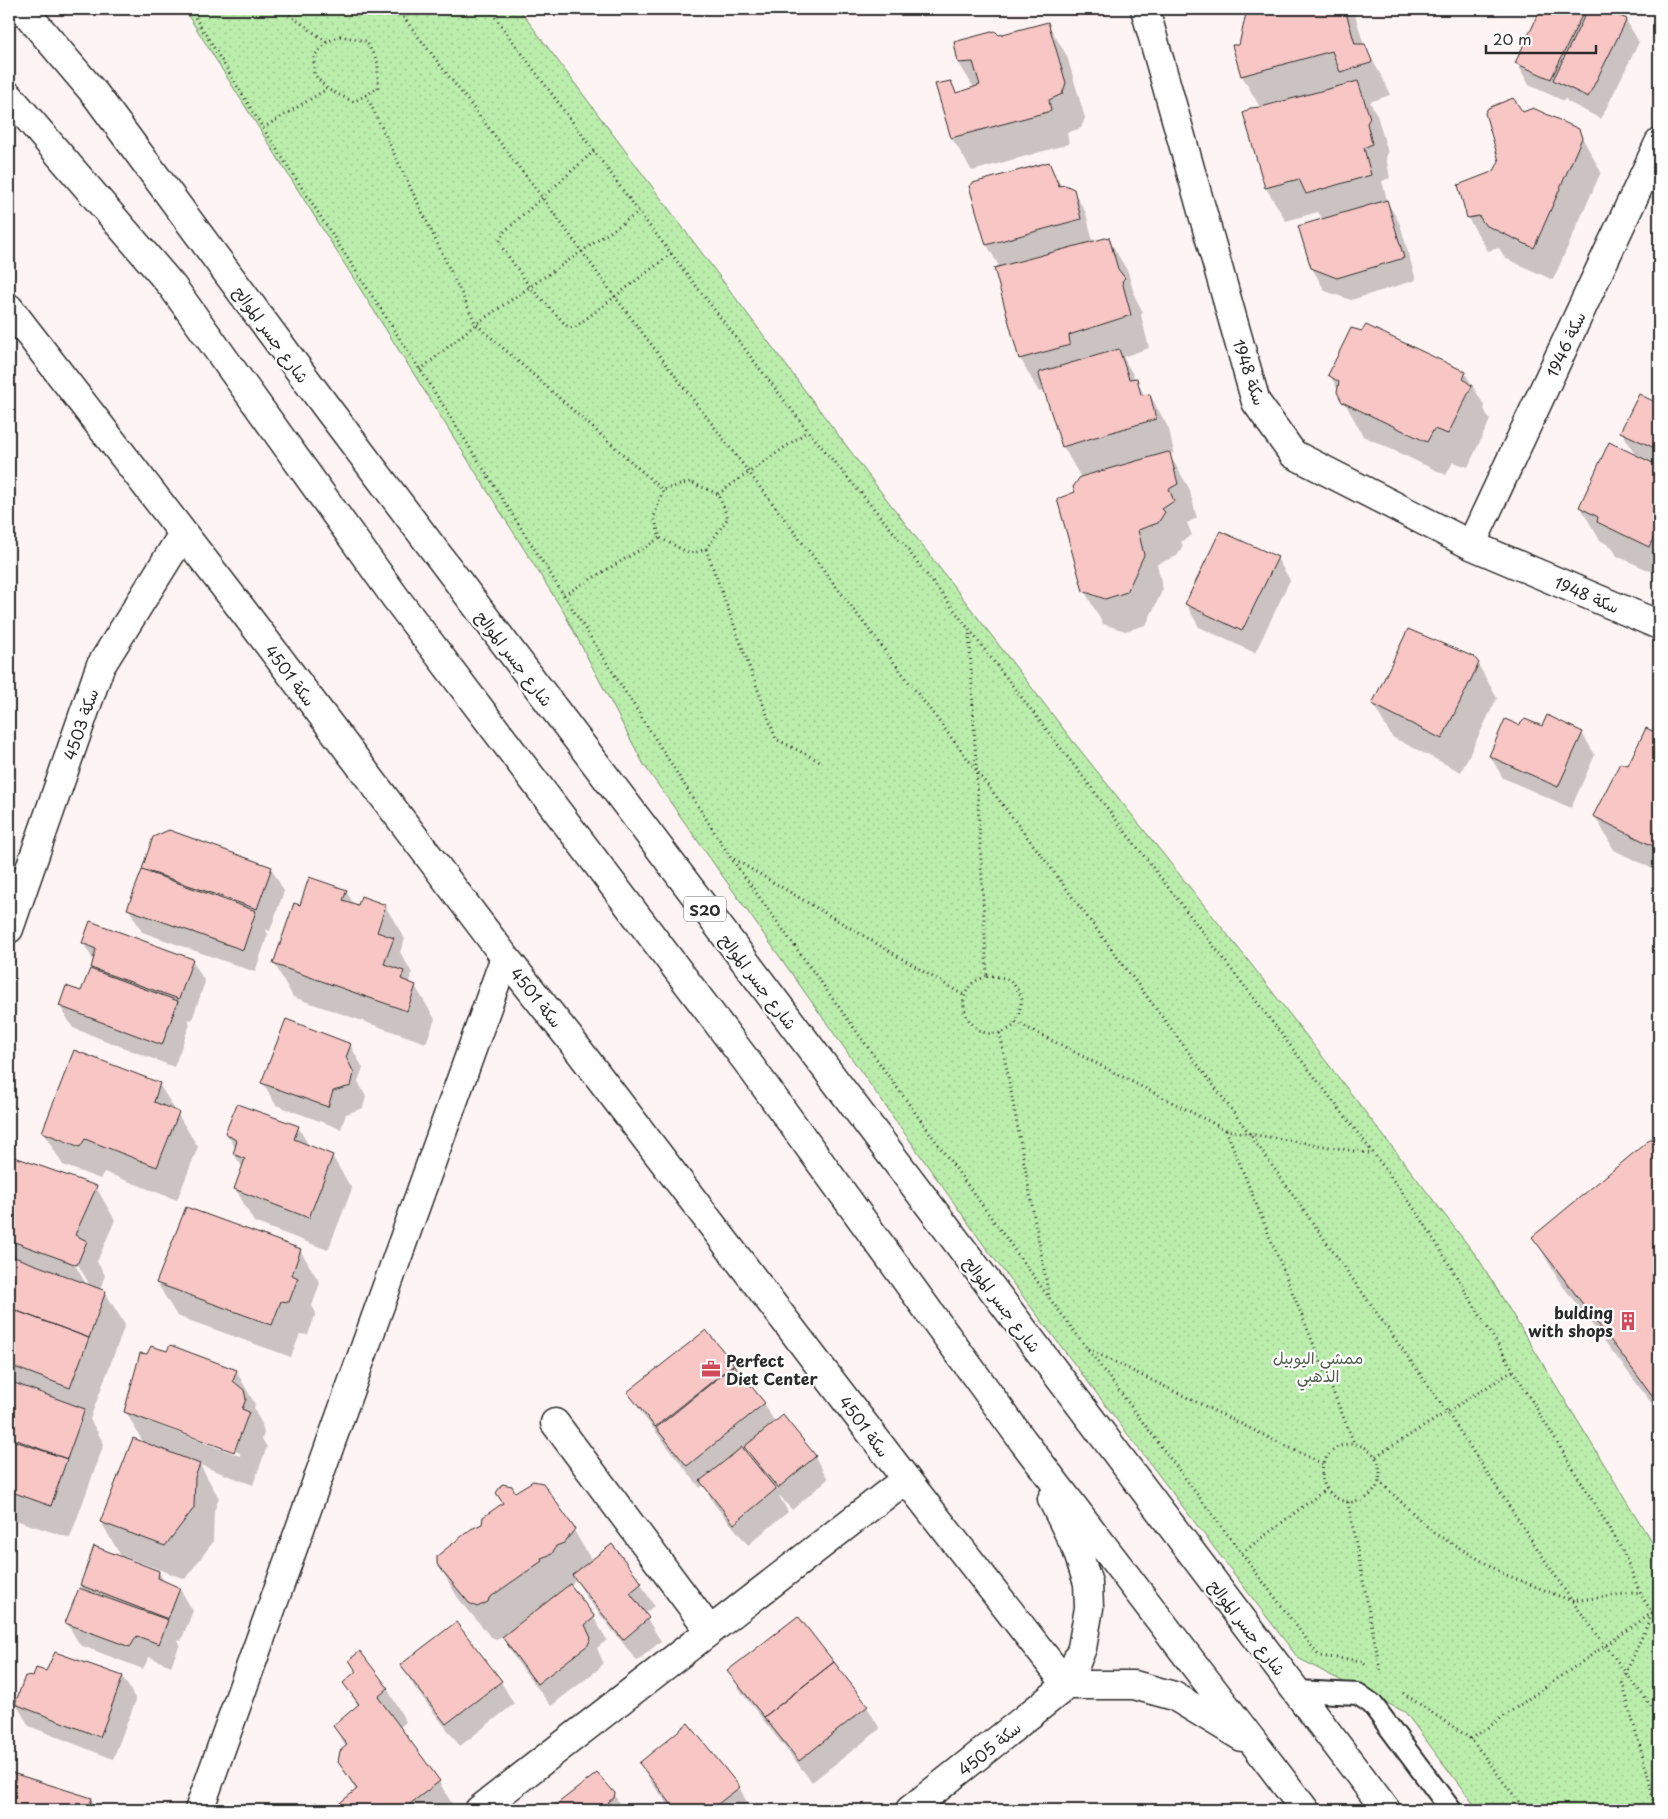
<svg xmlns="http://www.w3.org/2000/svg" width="1668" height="1819" font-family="'Playpen Sans','Playpen Sans Arabic',sans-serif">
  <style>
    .green { fill: url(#green-dots); stroke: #738c6c }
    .shadow { fill: #0003; fill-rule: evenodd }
    .building { fill: #f8c7c5; stroke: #2b2b2b }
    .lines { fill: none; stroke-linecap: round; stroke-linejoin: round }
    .service-casing { stroke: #2b2b2b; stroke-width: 24 }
    .minor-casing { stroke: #2b2b2b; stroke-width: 31 }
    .tertiary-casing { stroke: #2b2b2b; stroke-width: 31 }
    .primary-casing { stroke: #2b2b2b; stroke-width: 31 }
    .path { stroke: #2b2b2b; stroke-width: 3; stroke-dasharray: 1 4; stroke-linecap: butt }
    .service { stroke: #fff; stroke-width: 20 }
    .minor { stroke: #fff; stroke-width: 28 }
    .tertiary { stroke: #fff; stroke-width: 28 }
    .primary { stroke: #fff; stroke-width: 28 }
    .labels { text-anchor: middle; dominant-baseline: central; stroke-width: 4.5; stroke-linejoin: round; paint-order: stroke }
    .shield { fill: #fff; stroke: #6b6b6b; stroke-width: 1 }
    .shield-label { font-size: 15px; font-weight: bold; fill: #2b2b2b }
    .street-label { font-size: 16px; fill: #2b2b2b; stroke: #fff }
    .poi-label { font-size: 16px; font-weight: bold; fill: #2b2b2b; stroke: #fff; text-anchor: end }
    .park-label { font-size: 16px; fill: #4f5c4b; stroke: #fff }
  </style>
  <defs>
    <pattern id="green-dots" width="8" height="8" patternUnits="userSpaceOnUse" patternTransform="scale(1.25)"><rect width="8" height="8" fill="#bbedac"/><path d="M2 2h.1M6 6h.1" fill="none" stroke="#a1cb94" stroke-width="1.8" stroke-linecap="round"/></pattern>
  </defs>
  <rect width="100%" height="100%" fill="#fef4f3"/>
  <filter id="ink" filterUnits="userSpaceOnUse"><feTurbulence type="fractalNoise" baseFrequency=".02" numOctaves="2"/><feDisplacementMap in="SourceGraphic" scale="10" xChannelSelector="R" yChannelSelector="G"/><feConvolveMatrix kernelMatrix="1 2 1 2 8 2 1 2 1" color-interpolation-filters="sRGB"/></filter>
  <g filter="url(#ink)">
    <path class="green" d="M 184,9 L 519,9 L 878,488 L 1072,740 L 1247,959 L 1478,1258 L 1659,1554 L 1659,1810 L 1478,1810 L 1405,1712 L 1332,1676 L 1298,1658 L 983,1244 L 644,765 L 563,611 Z"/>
    <path class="shadow" d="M 1249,9 L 1351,9 L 1355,15 L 1364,45 L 1383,79 L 1390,95 L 1370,102 L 1377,115 L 1388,153 L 1386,157 L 1390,178 L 1382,181 L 1388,203 L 1400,224 L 1416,280 L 1351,300 L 1325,291 L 1312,268 L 1323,220 L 1318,212 L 1286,221 L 1266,188 L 1261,109 L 1242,76 L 1234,46 L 1240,46 Z
      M 1543,9 L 1601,9 L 1626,20 L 1639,42 L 1601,119 L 1568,102 L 1565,98 L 1564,101 L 1529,85 L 1517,63 Z
      M 1047,23 L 1067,56 L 1085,118 L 1081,128 L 1067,133 L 1069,144 L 972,171 L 952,138 L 937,85 L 951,82 L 957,94 L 974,88 L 959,63 L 999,37 Z
      M 1523,113 L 1578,130 L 1601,172 L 1553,280 L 1505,258 L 1499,248 L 1488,251 L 1468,218 L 1459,186 L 1495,172 Z
      M 1049,164 L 1062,187 L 1073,190 L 1086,213 L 1093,242 L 1108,238 L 1128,272 L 1135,297 L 1143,312 L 1141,315 L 1149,348 L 1123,357 L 1145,396 L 1150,395 L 1169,429 L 1174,453 L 1169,454 L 1189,488 L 1197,518 L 1187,523 L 1192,535 L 1181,542 L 1183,546 L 1177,556 L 1157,564 L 1163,589 L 1146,625 L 1125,631 L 1103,624 L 1084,590 L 1076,493 L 1081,478 L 1063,446 L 1046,390 L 1039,392 L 1020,358 L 1000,268 L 987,245 L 971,187 Z
      M 1465,373 L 1485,407 L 1484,409 L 1490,420 L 1468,467 L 1453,462 L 1446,475 L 1363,436 L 1330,375 Z
      M 1640,396 L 1659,405 L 1659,575 L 1617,556 L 1612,547 L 1600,540 L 1580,507 L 1636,456 L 1622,432 Z
      M 1277,558 L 1290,580 L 1255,653 L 1199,627 L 1186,604 Z
      M 1478,664 L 1497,698 L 1461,772 L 1392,737 L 1373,704 Z
      M 1542,728 L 1582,733 L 1595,755 L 1571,808 L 1503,778 L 1490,756 Z
      M 1646,729 L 1659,736 L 1659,872 L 1614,850 L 1595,816 L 1628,767 Z
      M 144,868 L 271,868 L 284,891 L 270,931 L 265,929 L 268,934 L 255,972 L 142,932 L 129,909 L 146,873 Z
      M 346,891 L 354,905 L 359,907 L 385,906 L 405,939 L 400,952 L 412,973 L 409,982 L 415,986 L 435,1019 L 426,1043 L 293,997 L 274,963 L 300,907 Z
      M 83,943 L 192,960 L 205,982 L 192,1020 L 187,1019 L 190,1024 L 174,1067 L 73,1028 L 60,1006 L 82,992 L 95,972 L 93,967 L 94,961 Z
      M 350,1045 L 363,1068 L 358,1081 L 366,1097 L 363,1108 L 346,1114 L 341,1129 L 276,1105 L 263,1083 Z
      M 159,1084 L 198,1147 L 177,1200 L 104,1172 L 100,1179 L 63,1165 L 43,1132 Z
      M 298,1127 L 309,1146 L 332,1156 L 352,1189 L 328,1250 L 254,1222 L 235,1188 L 243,1168 L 234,1154 L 236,1149 L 226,1133 Z
      M 1659,1134 L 1659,1413 L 1559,1281 L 1534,1237 Z
      M 9,1156 L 96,1187 L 115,1220 L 97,1262 L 105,1275 L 100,1290 L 105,1292 L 125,1325 L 90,1419 L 104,1444 L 70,1538 L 9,1518 ZM 75,1259 L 90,1286 L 87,1286 L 73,1261 Z
      M 300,1250 L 320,1283 L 312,1306 L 316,1313 L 308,1335 L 300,1334 L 291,1357 L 177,1316 L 157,1283 Z
      M 733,1364 L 764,1403 L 775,1423 L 783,1417 L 815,1457 L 828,1479 L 792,1510 L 780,1496 L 779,1496 L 788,1512 L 748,1545 L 714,1504 L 704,1485 L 700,1488 L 642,1414 L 629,1392 ZM 747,1450 L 753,1460 L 752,1461 L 744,1452 Z
      M 236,1371 L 255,1404 L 254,1409 L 262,1424 L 264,1433 L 262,1439 L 267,1447 L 253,1485 L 200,1465 L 219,1498 L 214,1511 L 213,1542 L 185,1579 L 125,1557 L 124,1559 L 159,1572 L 164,1582 L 180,1589 L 193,1611 L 181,1641 L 177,1639 L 180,1644 L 171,1666 L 149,1657 L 143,1669 L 80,1645 L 67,1623 L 84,1591 L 81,1585 L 122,1558 L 101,1522 L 144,1444 L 126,1412 ZM 149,1420 L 240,1453 L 240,1456 L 149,1422 Z
      M 497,1493 L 515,1493 L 573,1529 L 592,1561 L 641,1584 L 654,1606 L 644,1614 L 661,1641 L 637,1661 L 587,1598 L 575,1578 L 571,1587 L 594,1618 L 607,1640 L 597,1648 L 603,1662 L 600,1668 L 551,1706 L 516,1660 L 503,1637 L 496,1640 L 490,1636 L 458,1598 L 438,1564 L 484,1525 L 503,1504 Z
      M 797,1617 L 867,1707 L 880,1729 L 812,1782 L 742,1693 L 729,1671 Z
      M 456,1624 L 501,1682 L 514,1704 L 460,1746 L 415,1688 L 402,1665 Z
      M 56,1653 L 123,1677 L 136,1700 L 113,1759 L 29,1726 L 16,1704 L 34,1678 L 47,1673 Z
      M 345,1683 L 387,1688 L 406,1722 L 399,1728 L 439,1782 L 456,1810 L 333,1810 L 356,1791 L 340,1762 L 346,1747 L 334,1726 L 358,1706 Z
      M 641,1763 L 739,1787 L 751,1810 L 673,1810 L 653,1785 Z
      M 9,1773 L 91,1799 L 98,1810 L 9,1810 Z
      M 596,1774 L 614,1794 L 623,1810 L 551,1810 Z"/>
    <path class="building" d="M 1247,9 L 1345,9 L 1355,44 L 1365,44 L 1372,61 L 1371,63 L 1340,72 L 1332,51 L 1241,76 L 1232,45 L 1239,45 Z
      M 1541,9 L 1585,9 L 1551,79 L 1515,63 Z
      M 1588,9 L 1604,9 L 1627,19 L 1588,97 L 1553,80 Z
      M 1048,22 L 1066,83 L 1062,94 L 1049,100 L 1051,111 L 951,138 L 935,84 L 951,81 L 956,93 L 980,85 L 973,62 L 958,63 L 954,42 L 995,31 L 999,35 Z
      M 1358,81 L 1370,118 L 1367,123 L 1372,144 L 1364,148 L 1371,175 L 1306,194 L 1299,179 L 1265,188 L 1243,113 L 1250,108 L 1261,107 Z
      M 1513,98 L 1523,112 L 1533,108 L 1579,129 L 1582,138 L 1534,248 L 1485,225 L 1479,216 L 1467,218 L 1458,185 L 1494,171 L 1499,161 L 1485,113 L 1488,108 Z
      M 1049,162 L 1059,186 L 1065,185 L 1074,189 L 1081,219 L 986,245 L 969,186 L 973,183 Z
      M 1387,200 L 1404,258 L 1337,278 L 1311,268 L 1298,226 Z
      M 1109,237 L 1118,269 L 1125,278 L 1122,281 L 1131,315 L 1069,335 L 1070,345 L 1019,359 L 994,268 Z
      M 1366,325 L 1466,372 L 1463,379 L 1472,386 L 1448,434 L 1434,429 L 1427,442 L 1342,402 L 1337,392 L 1339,382 L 1328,375 L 1351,328 L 1362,331 Z
      M 1119,349 L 1129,379 L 1137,378 L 1141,395 L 1150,394 L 1156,419 L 1062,447 L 1039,375 L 1040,372 Z
      M 1639,394 L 1659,404 L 1659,450 L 1620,432 Z
      M 1609,442 L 1659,466 L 1659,526 L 1649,547 L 1597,522 L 1598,517 L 1579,507 Z
      M 1168,452 L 1170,453 L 1178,484 L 1169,489 L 1174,501 L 1162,509 L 1165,512 L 1158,523 L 1138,530 L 1144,555 L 1127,592 L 1105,599 L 1083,591 L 1057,499 L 1075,492 L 1073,487 L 1080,477 Z
      M 1220,531 L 1278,557 L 1242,631 L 1185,604 Z
      M 1408,629 L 1474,657 L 1479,663 L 1442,739 L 1372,704 Z
      M 1547,715 L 1583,732 L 1558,787 L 1489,756 L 1505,719 L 1519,725 L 1525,719 L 1542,726 Z
      M 1646,728 L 1659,734 L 1659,839 L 1655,847 L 1593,816 L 1620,763 L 1628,765 Z
      M 169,830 L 272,867 L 257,909 L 142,869 L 153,837 Z
      M 142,870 L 256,911 L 243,950 L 127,909 Z
      M 309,877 L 347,890 L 343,900 L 358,905 L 361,896 L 386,905 L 377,932 L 394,938 L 384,964 L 404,971 L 401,979 L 416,985 L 407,1011 L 273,964 L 294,903 L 300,905 Z
      M 90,921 L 193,959 L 179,999 L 91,968 L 96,949 L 82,943 Z
      M 90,969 L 178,1001 L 162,1045 L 59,1006 L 66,986 L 81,991 Z
      M 286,1019 L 351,1044 L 346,1057 L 354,1073 L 351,1086 L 333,1091 L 328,1107 L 261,1083 Z
      M 74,1050 L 160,1083 L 154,1102 L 179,1112 L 157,1167 L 85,1139 L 80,1147 L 42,1132 Z
      M 237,1104 L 299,1126 L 294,1139 L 333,1155 L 309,1218 L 234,1189 L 245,1159 L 233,1154 L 237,1141 L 225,1133 Z
      M 1659,1132 L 1659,1404 L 1532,1237 Z
      M 9,1155 L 97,1186 L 75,1235 L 87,1241 L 77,1265 L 9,1240 Z
      M 186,1207 L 301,1249 L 292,1275 L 298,1278 L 289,1302 L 281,1301 L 272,1325 L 156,1283 Z
      M 9,1255 L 106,1291 L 89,1338 L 9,1308 Z
      M 9,1308 L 89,1338 L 70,1388 L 9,1365 Z
      M 706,1330 L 734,1364 L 655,1427 L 627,1392 Z
      M 170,1345 L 237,1370 L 233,1381 L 244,1390 L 246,1399 L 242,1409 L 249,1412 L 234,1452 L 124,1412 L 140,1353 L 147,1354 L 151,1346 L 167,1351 Z
      M 734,1365 L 765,1403 L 687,1466 L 656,1428 Z
      M 9,1381 L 85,1409 L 67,1459 L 9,1437 Z
      M 783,1415 L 816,1456 L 778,1488 L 744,1447 Z
      M 133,1438 L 200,1464 L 195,1477 L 194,1508 L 165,1546 L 100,1522 Z
      M 9,1439 L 67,1459 L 51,1506 L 9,1491 Z
      M 742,1447 L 776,1489 L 734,1524 L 700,1481 Z
      M 533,1481 L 543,1483 L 575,1529 L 564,1543 L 556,1546 L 552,1554 L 541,1558 L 542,1561 L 489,1598 L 488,1602 L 477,1607 L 469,1603 L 437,1564 L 437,1556 L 471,1529 L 482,1524 L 483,1517 L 503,1503 L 496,1493 L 502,1484 L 512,1486 L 515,1492 Z
      M 612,1544 L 642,1583 L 630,1593 L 649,1618 L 623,1640 L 572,1575 Z
      M 94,1546 L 159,1571 L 158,1578 L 180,1588 L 168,1619 L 80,1585 Z
      M 570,1584 L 595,1617 L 585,1625 L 591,1638 L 588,1645 L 537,1684 L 502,1637 Z
      M 79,1588 L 168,1620 L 159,1644 L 137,1636 L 130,1647 L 65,1623 Z
      M 798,1616 L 834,1662 L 764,1717 L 727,1671 Z
      M 456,1622 L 502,1681 L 446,1724 L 400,1665 Z
      M 360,1651 L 388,1688 L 378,1697 L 440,1781 L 402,1810 L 331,1810 L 357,1789 L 338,1762 L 340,1751 L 347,1745 L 333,1726 L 359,1704 L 343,1683 L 356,1671 L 349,1660 Z
      M 55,1652 L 123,1676 L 100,1737 L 15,1704 L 25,1676 L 33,1677 L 36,1668 L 46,1671 Z
      M 834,1662 L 868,1706 L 799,1761 L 764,1717 Z
      M 688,1723 L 740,1787 L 710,1810 L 676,1810 L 639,1763 Z
      M 9,1772 L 92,1798 L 88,1810 L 9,1810 Z
      M 597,1773 L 615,1793 L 614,1798 L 608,1802 L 615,1810 L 549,1810 Z
      M 316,1802 L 322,1810 L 306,1810 Z"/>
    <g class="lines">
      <g class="service-casing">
        <path id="service" d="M 1296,1691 L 1358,1694 L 1372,1704 L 1451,1810"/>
      </g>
      <g class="minor-casing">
        <path id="minor" d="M 1145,9 L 1256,402 L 1293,454 L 1471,545 L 1659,625
          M 1471,545 L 1659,143
          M 9,929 L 100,667 L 183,534
          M 555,1423 L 710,1631
          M 199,1810 L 505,957
          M 479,1810 L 906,1479"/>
      </g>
      <g class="tertiary-casing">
        <path id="tertiary" d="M 9,308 L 244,612 L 505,957 L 567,1035 L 906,1479 L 1067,1685 L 910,1810"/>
      </g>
      <g class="primary-casing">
        <path id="primary" d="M 23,9 L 95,94 L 327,408 L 1386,1810
          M 9,96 L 172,286 L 395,597 L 748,1063 L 1023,1441 L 1305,1810
          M 1052,1499 L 1077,1550 L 1088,1583 L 1089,1608 L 1082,1648 L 1067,1685 L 1134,1685 L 1174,1696 L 1242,1737"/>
      </g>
      <path class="path" d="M 190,9 L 263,128 L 430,385 L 731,858 L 1050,1299 L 1319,1656 L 1362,1661 L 1366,1666
        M 281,9 L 327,42
        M 397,9 L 542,197 L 615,297 L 1044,859 L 1249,1133 L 1447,1412 L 1572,1601 L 1659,1717
        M 489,9 L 639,212 L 808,431 L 897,536 L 1374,1154 L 1421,1218 L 1623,1551 C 1633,1574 1641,1602 1659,1620
        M 340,36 L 366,41 L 378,63 L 378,88 L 354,102 L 327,89 L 314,74 L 314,56 L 327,42 Z
        M 366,95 L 476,324 L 663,490 L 654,517 L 660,538 L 691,554 L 706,549 L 728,518 L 718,494 L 690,482 L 663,490
        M 263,128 L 327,89
        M 594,151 L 503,233 L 499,243 L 530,287 L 568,327 L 574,328 L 672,253
        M 420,370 L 476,324 L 639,212
        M 718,494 L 808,431
        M 706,549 L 776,739 L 821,762
        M 564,595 L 660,538
        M 969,629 L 987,976
        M 734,859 L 965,996
        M 987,976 C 1007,976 1013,980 1022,998 C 1020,1006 1019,1018 1015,1024 C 1012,1028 1009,1029 1005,1031 C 976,1045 949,1004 973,983 C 976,980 983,978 987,976 Z
        M 1016,1022 L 1226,1130 L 1373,1154
        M 1000,1033 L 1049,1296
        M 1226,1130 L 1354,1443
        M 1088,1349 L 1323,1464
        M1322 1473a29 29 0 1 1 58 0a29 29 0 1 1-58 0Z
        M 1376,1456 L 1513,1371
        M 1379,1481 L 1434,1533 L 1504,1574 L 1572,1601 L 1641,1592
        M 1348,1502 L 1381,1674
        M 1242,1553 L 1326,1489
        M 1652,1614 L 1622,1682 L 1649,1779 L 1655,1810
        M 1403,1693 L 1471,1739 L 1525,1810
        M 1471,1739 L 1652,1613"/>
      <use href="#service" class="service"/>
      <use href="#minor" class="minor"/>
      <use href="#tertiary" class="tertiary"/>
      <use href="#primary" class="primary"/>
    </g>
  </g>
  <defs>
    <g id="building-bare" transform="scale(1.5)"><path d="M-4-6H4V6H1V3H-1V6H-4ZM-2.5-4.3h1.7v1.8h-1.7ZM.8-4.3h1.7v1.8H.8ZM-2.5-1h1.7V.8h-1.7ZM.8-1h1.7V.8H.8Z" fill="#d1495b" stroke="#fff" stroke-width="2.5" paint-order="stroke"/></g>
    <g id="office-bare" transform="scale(1.5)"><path d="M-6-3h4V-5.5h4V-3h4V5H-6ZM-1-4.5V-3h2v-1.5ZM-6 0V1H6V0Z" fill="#d1495b" stroke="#fff" stroke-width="2.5" paint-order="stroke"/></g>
  </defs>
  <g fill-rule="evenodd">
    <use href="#building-bare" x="1628" y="1321"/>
    <use href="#office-bare" x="711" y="1369"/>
  </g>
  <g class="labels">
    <rect class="shield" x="684" y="896.5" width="42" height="25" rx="4"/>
    <g class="shield-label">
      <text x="705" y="909">S20</text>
    </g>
    <g class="street-label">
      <text transform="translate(272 334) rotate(54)">شارع جسر الموالح</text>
      <text transform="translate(1565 344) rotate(-65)">سكة 1946</text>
      <text transform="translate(1250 372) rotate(71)">سكة 1948</text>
      <text transform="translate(1587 594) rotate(23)">سكة 1948</text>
      <text transform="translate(515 658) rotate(53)">شارع جسر الموالح</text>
      <text transform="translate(291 675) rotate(53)">سكة 4501</text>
      <text transform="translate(80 724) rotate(-71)">سكة 4503</text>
      <text transform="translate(759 981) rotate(53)">شارع جسر الموالح</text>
      <text transform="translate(537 997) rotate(51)">سكة 4501</text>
      <text transform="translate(1003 1304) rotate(53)">شارع جسر الموالح</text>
      <text transform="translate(865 1426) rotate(53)">سكة 4501</text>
      <text transform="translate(1248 1627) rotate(53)">شارع جسر الموالح</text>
      <text transform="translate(989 1748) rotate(-39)">سكة 4505</text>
    </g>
    <g class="poi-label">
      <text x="1613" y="1312">bulding<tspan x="1613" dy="18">with shops</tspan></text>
      <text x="726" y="1360" text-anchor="start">Perfect<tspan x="726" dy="18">Diet Center</tspan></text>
    </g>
    <g class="park-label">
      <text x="1318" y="1357">ممشى اليوبيل<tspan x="1318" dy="18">الذهبي</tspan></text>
    </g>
  </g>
  <rect width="1668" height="1819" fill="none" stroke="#fff" stroke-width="30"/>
  <rect x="15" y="15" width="1638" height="1789" fill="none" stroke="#2b2b2b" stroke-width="2" filter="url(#ink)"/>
  <path d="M1486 45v8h110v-8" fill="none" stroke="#2b2b2b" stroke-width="2.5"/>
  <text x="1493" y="45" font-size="15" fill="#2b2b2b" stroke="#ffffff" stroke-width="4" paint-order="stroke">20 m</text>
</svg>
